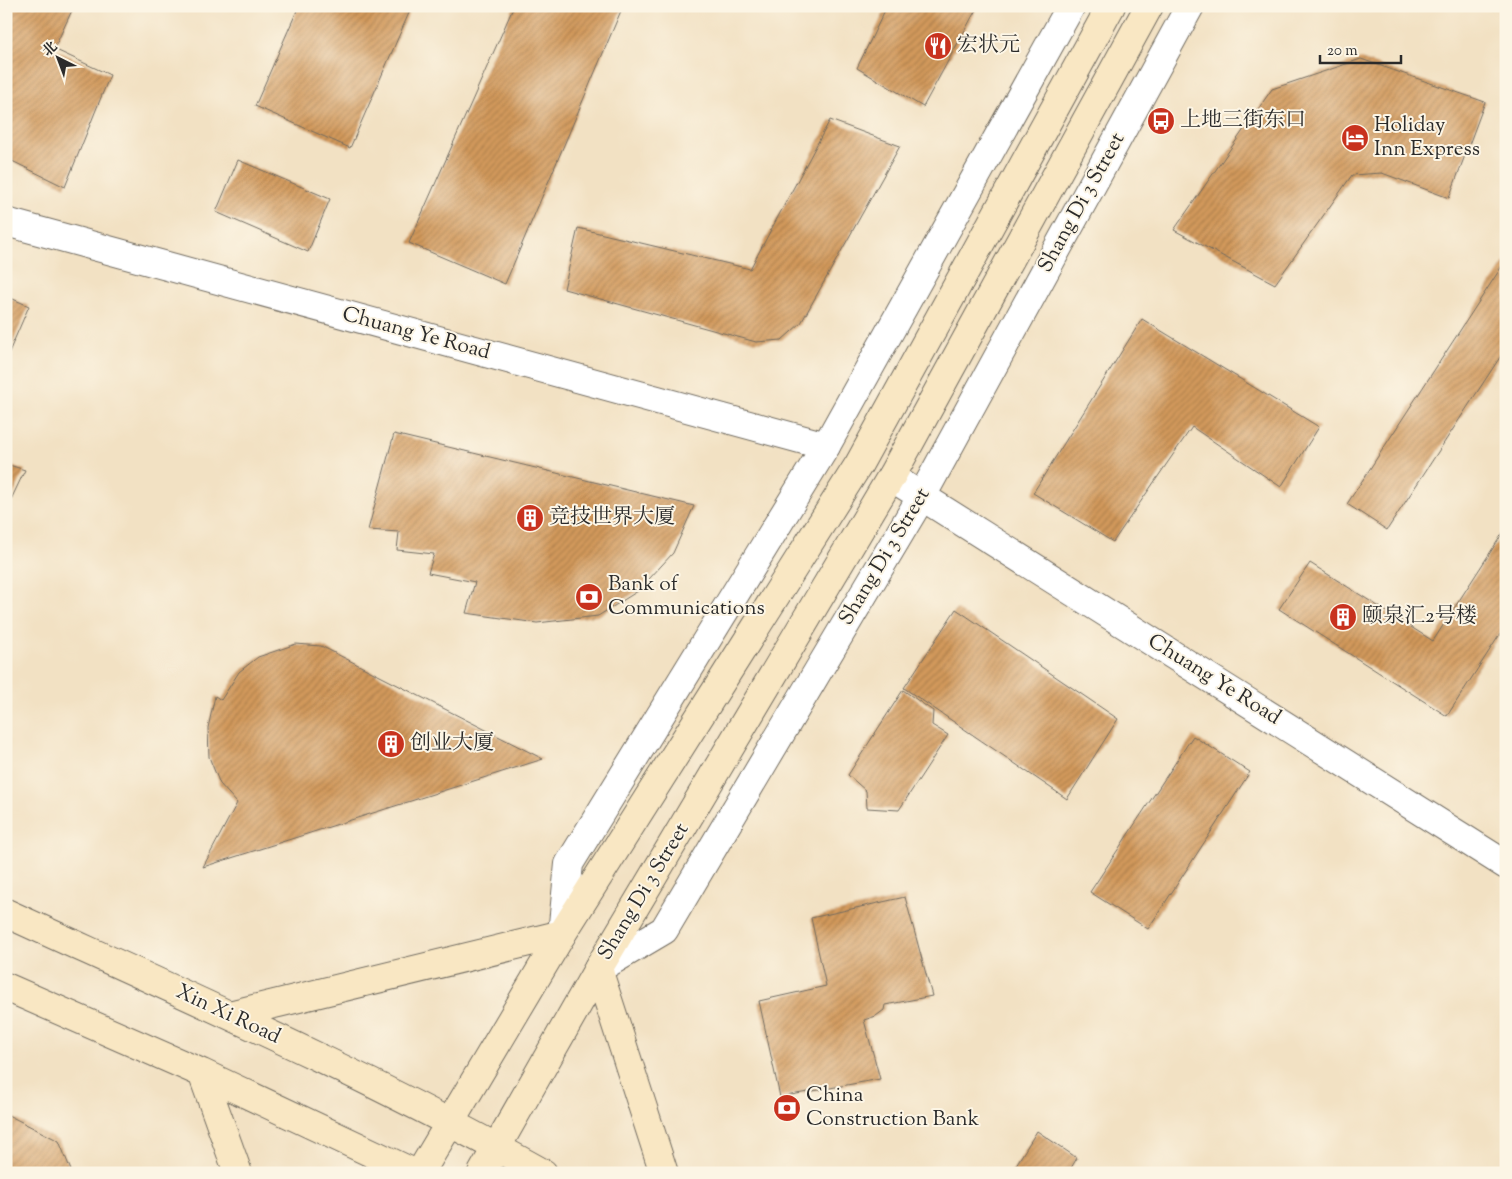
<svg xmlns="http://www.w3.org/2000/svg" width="1512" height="1179" font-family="'Sorts Mill Goudy','Noto Serif SC',serif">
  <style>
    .building { fill: url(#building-hatch) }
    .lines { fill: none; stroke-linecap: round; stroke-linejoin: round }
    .minor-casing { stroke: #716b60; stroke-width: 30 }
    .tertiary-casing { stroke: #716b60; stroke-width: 30 }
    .secondary-casing { stroke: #716b60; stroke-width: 30 }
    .minor { stroke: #fff; stroke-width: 28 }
    .tertiary { stroke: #fff; stroke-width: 28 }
    .secondary { stroke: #f9e7c3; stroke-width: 28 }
    .labels { text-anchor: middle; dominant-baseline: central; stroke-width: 4; stroke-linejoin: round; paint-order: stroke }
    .poi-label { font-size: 21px; fill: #2b2b2b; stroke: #fcf5e5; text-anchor: start }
    .street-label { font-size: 21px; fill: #2b2b2b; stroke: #fcf5e5 }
  </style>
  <defs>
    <pattern id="building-hatch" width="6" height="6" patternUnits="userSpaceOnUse" patternTransform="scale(1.25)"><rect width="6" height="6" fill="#d2995b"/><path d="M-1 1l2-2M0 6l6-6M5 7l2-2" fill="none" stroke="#ab7d4b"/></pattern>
  </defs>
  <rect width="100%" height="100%" fill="#fcf5e5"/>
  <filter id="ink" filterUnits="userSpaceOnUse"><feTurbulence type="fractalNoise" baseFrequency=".02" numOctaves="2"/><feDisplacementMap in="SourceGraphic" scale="10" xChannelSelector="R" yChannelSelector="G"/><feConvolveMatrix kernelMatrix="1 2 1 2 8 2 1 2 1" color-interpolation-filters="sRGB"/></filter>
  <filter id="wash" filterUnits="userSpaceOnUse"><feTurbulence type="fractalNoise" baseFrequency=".0096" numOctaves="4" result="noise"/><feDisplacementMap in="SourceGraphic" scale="20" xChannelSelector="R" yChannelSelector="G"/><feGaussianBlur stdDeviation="1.12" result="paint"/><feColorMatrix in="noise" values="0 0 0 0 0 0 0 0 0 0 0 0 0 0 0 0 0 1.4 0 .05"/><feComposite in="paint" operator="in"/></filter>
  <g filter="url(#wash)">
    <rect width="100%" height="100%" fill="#f2e1c3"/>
    <g id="blocks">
      <path class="building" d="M 6,6 L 74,6 L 54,49 L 110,75 L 65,187 L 6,158 Z
        M 299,6 L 412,6 L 350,148 L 255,106 Z
        M 514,6 L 623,6 L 505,284 L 409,243 Z
        M 887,6 L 978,6 L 923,107 L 857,68 Z
        M 1361,59 L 1485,102 L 1449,198 L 1382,173 L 1352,175 L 1275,284 L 1174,230 L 1272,89 Z
        M 830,120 L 900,146 L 801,323 L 782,340 L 756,342 L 564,289 L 578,228 L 750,269 Z
        M 238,160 L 330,199 L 308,252 L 216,212 Z
        M 1506,260 L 1506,348 L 1387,530 L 1347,504 Z
        M 6,296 L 29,306 L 6,359 Z
        M 1142,319 L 1319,427 L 1281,487 L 1192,427 L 1113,542 L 1033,493 Z
        M 394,434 L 694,506 L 673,553 L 638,591 L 598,616 L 537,623 L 466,613 L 475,582 L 428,573 L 434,554 L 397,550 L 399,532 L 368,530 Z
        M 6,464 L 25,470 L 6,510 Z
        M 1506,528 L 1506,625 L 1447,716 L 1279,609 L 1310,563 L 1433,641 Z
        M 956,609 L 1118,719 L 1067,799 L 904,688 Z
        M 296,644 L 321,646 L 543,759 L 203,867 L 237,803 L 220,784 L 209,757 L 208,728 L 215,696 L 221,700 L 239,672 L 258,657 Z
        M 903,690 L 933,711 L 932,725 L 948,735 L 899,810 L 867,808 L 866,791 L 848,775 Z
        M 1193,736 L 1250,772 L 1148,929 L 1090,892 Z
        M 905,897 L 932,996 L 885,1005 L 884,1010 L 876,1016 L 864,1020 L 880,1079 L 780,1097 L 759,1001 L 826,986 L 811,918 Z
        M 6,1114 L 59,1141 L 72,1173 L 6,1173 Z
        M 1037,1131 L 1077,1158 L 1068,1173 L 1011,1173 Z"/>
    </g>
  </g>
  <g filter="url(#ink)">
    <use href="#blocks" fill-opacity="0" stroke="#716b60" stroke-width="1"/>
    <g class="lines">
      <g class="minor-casing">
        <path id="minor" d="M 6,222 L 826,446"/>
      </g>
      <g class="tertiary-casing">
        <path id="tertiary" d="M 891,477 L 1506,865
          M 562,934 L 569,864 L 826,446 L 1071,6
          M 598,969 L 664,930 L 922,496 L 1190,6"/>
      </g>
      <g class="secondary-casing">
        <path id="secondary" d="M 6,913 C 187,996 370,1076 543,1173
          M 598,969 L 664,1173
          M 6,987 L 202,1073 L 414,1173
          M 229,1015 L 562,934
          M 202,1073 L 238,1173
          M 420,1173 L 562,934 L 859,464 L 1111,6
          M 482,1173 L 598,969 L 891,477 L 1149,6"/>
      </g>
      <use href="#minor" class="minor"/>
      <use href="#tertiary" class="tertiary"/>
      <use href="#secondary" class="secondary"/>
    </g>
  </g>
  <defs>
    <g id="restaurant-disc" transform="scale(1.4375)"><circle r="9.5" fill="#c8321e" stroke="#fcf5e5"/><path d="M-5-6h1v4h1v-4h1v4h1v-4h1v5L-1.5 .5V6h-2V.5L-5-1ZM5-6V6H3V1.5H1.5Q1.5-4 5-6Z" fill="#fff"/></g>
    <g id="bus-disc" transform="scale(1.4375)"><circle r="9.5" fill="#c8321e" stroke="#fcf5e5"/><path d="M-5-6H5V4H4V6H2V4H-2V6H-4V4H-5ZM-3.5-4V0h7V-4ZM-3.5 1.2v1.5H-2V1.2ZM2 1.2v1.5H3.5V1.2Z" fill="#fff"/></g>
    <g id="hotel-disc" transform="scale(1.4375)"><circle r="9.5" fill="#c8321e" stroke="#fcf5e5"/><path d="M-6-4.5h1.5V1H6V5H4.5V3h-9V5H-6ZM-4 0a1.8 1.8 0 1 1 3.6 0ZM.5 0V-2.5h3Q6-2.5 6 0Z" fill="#fff"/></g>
    <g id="building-disc" transform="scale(1.4375)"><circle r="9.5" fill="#c8321e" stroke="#fcf5e5"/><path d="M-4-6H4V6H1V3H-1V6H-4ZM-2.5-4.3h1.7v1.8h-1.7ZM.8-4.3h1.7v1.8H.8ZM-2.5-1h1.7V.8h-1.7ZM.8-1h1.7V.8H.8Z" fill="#fff"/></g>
    <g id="bank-disc" transform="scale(1.4375)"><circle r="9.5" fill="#c8321e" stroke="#fcf5e5"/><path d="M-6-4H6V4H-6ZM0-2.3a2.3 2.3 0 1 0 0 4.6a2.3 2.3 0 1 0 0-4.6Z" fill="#fff"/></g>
  </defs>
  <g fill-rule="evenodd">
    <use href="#restaurant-disc" x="938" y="46"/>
    <use href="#bus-disc" x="1161" y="121"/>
    <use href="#hotel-disc" x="1355" y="138"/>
    <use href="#building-disc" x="530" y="518"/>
    <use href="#bank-disc" x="589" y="597"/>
    <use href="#building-disc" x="1343" y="617"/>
    <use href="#building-disc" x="391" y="744"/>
    <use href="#bank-disc" x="787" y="1108"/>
  </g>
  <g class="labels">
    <g class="poi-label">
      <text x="957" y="46">宏状元</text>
      <text x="1180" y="121">上地三街东口</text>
      <text x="1374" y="126">Holiday<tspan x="1374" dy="24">Inn Express</tspan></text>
      <text x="549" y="518">竞技世界大厦</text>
      <text x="608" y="585">Bank of<tspan x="608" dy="24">Communications</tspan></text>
      <text x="1362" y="617">颐泉汇2号楼</text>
      <text x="410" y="744">创业大厦</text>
      <text x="806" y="1096">China<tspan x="806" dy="24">Construction Bank</tspan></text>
    </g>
    <g class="street-label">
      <text transform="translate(1082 203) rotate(-61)">Shang Di 3 Street</text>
      <text transform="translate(416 334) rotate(15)">Chuang Ye Road</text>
      <text transform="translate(885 557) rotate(-59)">Shang Di 3 Street</text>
      <text transform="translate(1214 680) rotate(32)">Chuang Ye Road</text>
      <text transform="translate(644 892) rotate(-59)">Shang Di 3 Street</text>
      <text transform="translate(228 1015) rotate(25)">Xin Xi Road</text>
    </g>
  </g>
  <rect width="1512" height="1179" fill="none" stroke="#fcf5e5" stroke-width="25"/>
  <g transform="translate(58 58) rotate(318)" stroke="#fcf5e5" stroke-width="4" paint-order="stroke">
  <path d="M0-4L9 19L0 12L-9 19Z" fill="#2b2b2b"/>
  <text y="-8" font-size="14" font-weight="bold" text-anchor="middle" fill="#2b2b2b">北</text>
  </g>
  <path d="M1320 55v8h81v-8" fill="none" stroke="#2b2b2b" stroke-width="2.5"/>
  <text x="1327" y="55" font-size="15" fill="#2b2b2b" stroke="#fcf5e5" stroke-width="4" paint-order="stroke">20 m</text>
</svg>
